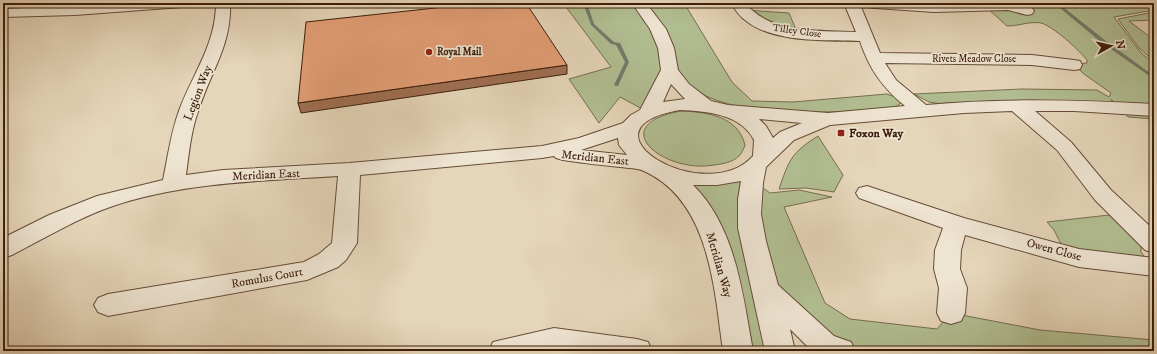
<svg xmlns="http://www.w3.org/2000/svg" width="1157" height="354" font-family="'IM FELL DW Pica',serif">
  <style>
    .green { fill: #b1be92; stroke: #776e4e }
    .lines { fill: none; stroke-linecap: round; stroke-linejoin: round }
    .stream { fill: #727b6c; fill-rule: evenodd }
    .minor-casing { stroke: #674c36; stroke-width: 2 }
    .minor { fill: #eee4d2; fill-rule: evenodd }
    .shaded-wall { fill: #9e6e51; stroke: #3d1e0b }
    .building { fill: #e29d74; stroke: #3d1e0b }
    .poi-dot { fill: #8f2418; stroke: #eee4d2; stroke-width: 1.5 }
    .labels { text-anchor: middle; dominant-baseline: central; stroke-width: 3.5; stroke-linejoin: round; paint-order: stroke }
    .far-street-label { font-size: 10px; fill: #3d1e0b; stroke: #eee4d2 }
    .far-poi-label { font-size: 10px; font-weight: bold; fill: #3d1e0b; stroke: #eee4d2; text-anchor: start }
    .street-label { font-size: 12px; fill: #3d1e0b; stroke: #eee4d2 }
    .poi-label { font-size: 12px; font-weight: bold; fill: #3d1e0b; stroke: #eee4d2; text-anchor: start }
  </style>
  <rect width="100%" height="100%" fill="#e5d5b9"/>
  <filter id="stains"><feTurbulence type="fractalNoise" baseFrequency=".005" numOctaves="4"/><feColorMatrix values="0 0 0 0 .2 0 0 0 0 .09 0 0 0 0 .02 0 0 0 .5 -.17"/></filter>
  <radialGradient id="worn" r=".72"><stop offset=".6" stop-color="#630" stop-opacity="0"/><stop offset="1" stop-color="#630" stop-opacity=".3"/></radialGradient>
  <path class="green" d="M 563,3 L 684,3 L 732,82 L 752,101 L 793,102 L 887,94 L 900,99 L 901,103 L 897,106 L 888,109 C 836,112 756,118 708,97 C 694,90 682,80 670,71 L 648,112 L 620,97 L 599,123 L 569,79 L 611,67 Z
    M 1009,3 L 1154,3 L 1154,10 L 1114,17 L 1141,53 L 1154,63 L 1154,119 L 1128,117 L 1111,99 L 1113,102 L 1031,101 L 942,104 L 929,102 L 914,94 L 1022,89 L 1097,90 L 1109,97 L 1111,93 L 1084,74 L 1074,65 L 1087,63 L 1087,60 C 1079,50 1053,26 1041,23 C 1030,21 1019,26 1007,26 L 986,7 Z
    M 744,10 L 789,13 L 797,32 L 781,30 Z
    M 1154,12 L 1154,20 L 1129,21 L 1154,40 L 1154,61 L 1139,48 L 1118,19 Z
    M 681,111 C 707,112 738,116 745,145 C 744,148 742,153 739,156 C 733,162 723,164 714,165 C 664,174 603,125 681,111 Z
    M 818,136 L 843,175 L 834,192 L 806,188 L 779,189 C 789,160 791,153 818,136 Z
    M 678,176 L 752,180 L 770,193 L 799,190 L 832,197 L 784,207 L 825,303 L 850,319 L 937,329 L 951,313 L 1040,330 L 1154,340 L 1154,351 L 838,351 L 766,289 L 778,351 L 738,351 L 729,300 Z
    M 1109,215 L 1141,244 L 1141,252 L 1144,256 L 1140,258 L 1063,248 L 1054,230 L 1047,222 Z"/>
  <g class="lines">
    <path class="stream" d="M 583,3 L 587,3 L 594,24 L 614,42 L 620,43 L 629,62 L 618,86 L 616,86 L 614,85 L 625,62 L 616,45 L 611,44 L 591,25 Z
      M 1054,3 L 1058,3 L 1106,41 L 1154,76 L 1154,79 L 1102,43 Z"/>
    <g class="minor-casing">
      <path id="minor" d="M 125,3 L 189,3 L 187,6 L 182,7 L 75,15 L 3,17 L 3,9 Z
        M 216,3 L 230,3 C 232,44 211,71 199,109 C 191,130 189,153 186,175 L 223,170 L 349,163 L 542,146 L 579,138 L 623,123 L 631,115 L 640,110 L 661,70 L 658,48 L 650,29 L 632,3 L 646,3 L 666,29 L 674,48 L 678,70 L 689,84 L 711,101 L 728,105 L 828,113 L 905,106 C 883,88 869,69 860,41 C 826,40 772,43 745,20 C 739,16 735,9 731,3 L 745,3 C 772,35 818,30 856,32 L 844,3 L 1016,3 L 1032,8 L 1034,11 L 1032,14 L 1027,15 L 1008,10 L 934,12 L 861,7 L 880,53 L 1032,55 L 1074,60 L 1080,61 L 1082,65 L 1080,69 L 1074,70 L 1032,65 L 885,63 L 896,80 L 926,105 C 1002,98 1078,100 1154,104 L 1154,116 L 1074,111 L 1035,111 L 1071,142 L 1111,190 L 1154,230 L 1154,253 L 1145,250 L 1095,200 L 1057,150 L 1012,111 L 964,113 L 830,125 L 794,140 L 766,167 L 763,183 L 761,214 L 766,241 L 778,285 L 834,336 L 851,342 L 855,351 L 812,351 L 790,329 L 795,351 L 765,351 L 738,228 L 738,199 L 741,181 L 717,185 L 693,185 C 736,227 743,296 753,351 L 723,351 C 714,288 710,201 644,171 C 638,168 628,168 620,167 C 601,165 582,163 563,160 L 556,158 L 554,156 L 542,158 L 360,175 L 357,243 L 346,260 L 338,267 L 307,280 L 108,316 L 98,312 L 94,305 L 98,298 L 108,294 L 304,262 L 319,254 L 332,243 L 338,176 C 262,181 185,182 113,206 C 78,218 45,238 12,255 L 3,258 L 3,238 L 49,215 L 97,196 L 163,180 C 168,156 171,131 180,108 C 194,72 216,43 216,3 ZM 671,84 L 685,99 L 663,102 ZM 680,110 C 706,111 741,114 754,140 L 753,156 C 706,209 570,129 680,110 ZM 759,119 L 802,123 L 780,132 L 773,138 L 766,126 ZM 618,138 L 619,145 L 627,155 L 581,150 Z
        M 867,186 L 964,218 L 1079,249 L 1154,258 L 1154,276 L 1079,267 L 965,235 L 961,250 L 960,269 L 967,288 L 965,313 L 961,321 L 951,324 L 941,321 L 937,313 L 939,288 L 934,269 L 935,250 L 943,228 L 859,198 L 856,193 L 859,188 Z
        M 554,328 L 637,339 L 648,342 L 652,351 L 489,351 L 493,342 Z"/>
    </g>
    <use href="#minor" class="minor"/>
  </g>
  <path class="shaded-wall" d="M 567,65 L 567,74 L 301,113 L 298,103 Z"/>
  <path class="building" d="M 481,3 L 526,3 L 567,65 L 298,103 L 306,22 Z"/>
  <g class="poi-dot">
    <circle cx="429" cy="52" r="4"/>
    <rect x="837" y="129" width="8" height="8" rx="2"/>
  </g>
  <g class="labels">
    <g class="far-street-label">
      <text transform="translate(797 31) rotate(8)">Tilley Close</text>
      <text x="974" y="59">Rivets Meadow Close</text>
    </g>
    <g class="far-poi-label">
      <text x="437" y="52">Royal Mail</text>
    </g>
    <g class="street-label">
      <text transform="translate(198 93) rotate(-69)">Legion Way</text>
      <text transform="translate(595 158) rotate(6)">Meridian East</text>
      <text transform="translate(266 175) rotate(-3)">Meridian East</text>
      <text transform="translate(1054 250) rotate(15)">Owen Close</text>
      <text transform="translate(719 265) rotate(74)">Meridian Way</text>
      <text transform="translate(267 278) rotate(-10)">Romulus Court</text>
    </g>
    <g class="poi-label">
      <text x="849" y="133">Foxon Way</text>
    </g>
  </g>
  <rect width="1157" height="354" fill="none" stroke="#e5d5b9" stroke-width="16"/>
  <rect x="4" y="4" width="1149" height="346" fill="none" stroke="#3d1e0b" stroke-width="2"/>
  <rect x="8" y="8" width="1141" height="338" fill="none" stroke="#3d1e0b"/>
  <g transform="translate(1111 46) rotate(82)" stroke="#eee4d2" stroke-width="3" paint-order="stroke">
  <path d="M0-3L7 15L0 10L-7 15Z" fill="#3d1e0b"/>
  <text y="-6" font-size="11" font-weight="bold" text-anchor="middle" fill="#3d1e0b">N</text>
  </g>
  <rect width="100%" height="100%" filter="url(#stains)"/>
  <rect width="100%" height="100%" fill="url(#worn)"/>
</svg>
